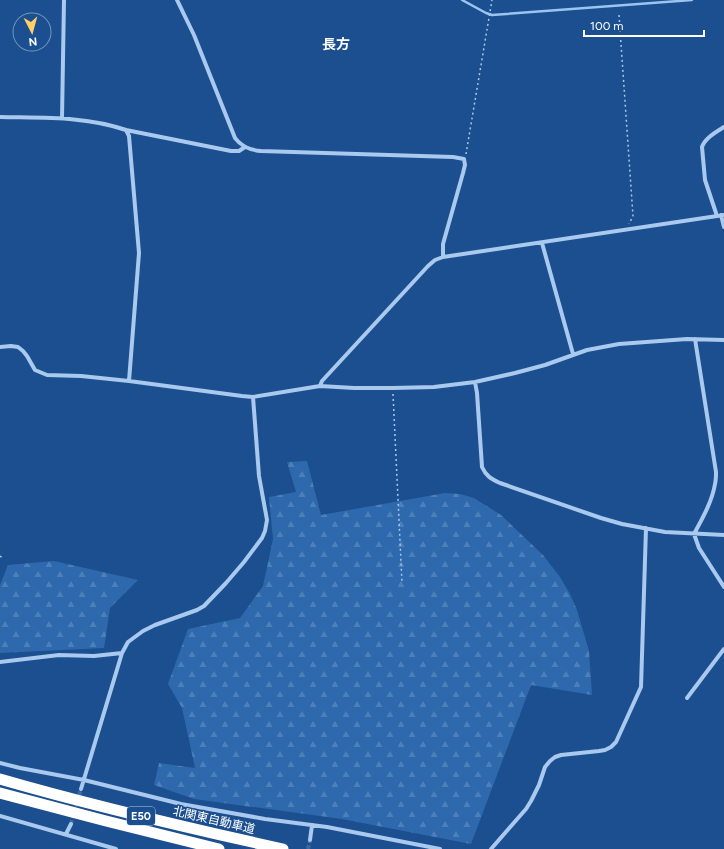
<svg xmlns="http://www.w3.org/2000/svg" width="724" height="849" font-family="Figtree,'Noto Sans JP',sans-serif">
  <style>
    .forest { fill: url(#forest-firs) }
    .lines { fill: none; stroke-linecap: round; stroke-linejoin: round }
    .stream { stroke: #9cc4f0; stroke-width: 2.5 }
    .street-tunnel { stroke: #3d69a0; stroke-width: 4; stroke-dasharray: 4 2; stroke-linecap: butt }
    .path { stroke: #a9c9ee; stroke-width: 1.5; stroke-dasharray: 2 3; stroke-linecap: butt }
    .street { stroke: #a9c9ee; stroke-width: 4 }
    .highway { stroke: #fff; stroke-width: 11 }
    .labels { text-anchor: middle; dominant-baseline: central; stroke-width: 3; stroke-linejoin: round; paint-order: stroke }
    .shield { fill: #1b4f8f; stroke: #bbcadd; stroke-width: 1 }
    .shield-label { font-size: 11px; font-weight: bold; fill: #fff }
    .street-label { font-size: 12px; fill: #fff; stroke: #1b4f8f }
    .quarter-label { font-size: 14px; font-weight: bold; fill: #fff; stroke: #1b4f8f }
  </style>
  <defs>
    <pattern id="forest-firs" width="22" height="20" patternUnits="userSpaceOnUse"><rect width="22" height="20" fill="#2e69ad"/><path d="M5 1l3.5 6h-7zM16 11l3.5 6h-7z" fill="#4d80b9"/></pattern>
  </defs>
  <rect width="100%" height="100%" fill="#1b4f8f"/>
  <path class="forest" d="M 307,461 L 321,515 L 445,493 L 460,494 L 474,498 L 501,515 L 543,555 L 560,577 L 570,594 L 577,610 L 589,651 L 592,695 L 531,685 L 471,844 L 342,819 L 194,799 L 154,785 L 159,763 L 195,768 L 182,708 L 168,684 L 188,629 L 240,618 L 263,586 L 273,539 L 269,497 L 296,492 L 287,462 Z
    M 54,561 L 138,580 L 110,608 L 104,648 L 0,653 L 0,585 L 8,565 Z"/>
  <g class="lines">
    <path class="stream" d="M 462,0 L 486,13 L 492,15 L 692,0"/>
    <path class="street-tunnel" d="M 71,824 L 81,789
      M 308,849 L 310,840"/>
    <path class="path" d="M 619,15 L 633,216 L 629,224
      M 466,154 L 492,0
      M 393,394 L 402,583
      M 0,556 L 4,559"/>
    <path class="street" d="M 177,0 L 194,35 L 235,138 C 242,147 250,150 261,151 L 453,157 L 464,159 L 465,165 L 463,173 L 443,244 L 443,257
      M 0,117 C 42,118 86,116 126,130 L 129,136 L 139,253 L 129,381
      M 62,118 L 64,0
      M 126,130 L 231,151 L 239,151 L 245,147
      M 721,215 L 724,227
      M 717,216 L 705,180 L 702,147 C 705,138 716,132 724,127
      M 542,243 L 573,354
      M 695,339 L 716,472 C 716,476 716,480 715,484 C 712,502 702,519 694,534 L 699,548 L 724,587
      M 0,347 L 11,346 L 18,347 L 23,351 L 27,356 L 35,370 L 47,375 L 81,376 L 129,381 L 242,396 L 253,397 L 320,386 L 354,388 L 393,388 L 434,387 L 475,382 L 515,373 L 545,365 L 587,350 L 619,344 L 687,339 L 724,340
      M 475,382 L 477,393 L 482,467 C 486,476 491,479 500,483 L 601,518 L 622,524 L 665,532 L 724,535
      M 320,386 L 322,381 L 428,266 L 435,260 L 443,257 L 724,215
      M 0,662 L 59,655 L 94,656 L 122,653
      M 687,698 L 724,649
      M 0,763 L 20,768 L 84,780 L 181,804 L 265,819 L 327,827 L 440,849
      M 81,789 L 122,653 L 128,642 L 143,631 L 155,625 L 197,610 L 204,606 L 226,583 L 244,562 L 262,538 L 265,531 L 267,520 L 259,476 L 253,397
      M 0,816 L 116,849
      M 66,834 L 71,824
      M 310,840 L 312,825
      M 491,849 L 526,809 L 531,801 L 539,785 L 545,767 L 550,761 L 555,757 L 561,755 L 599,751 L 605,750 L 611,747 L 616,742 L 641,687 L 646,528"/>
    <path class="highway" d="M 0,779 C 93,806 188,828 283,849
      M 0,793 L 106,821 L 219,849"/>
  </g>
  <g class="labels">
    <rect class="shield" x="127" y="807" width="28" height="18" rx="3"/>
    <g class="shield-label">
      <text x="141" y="816">E50</text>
    </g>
    <g class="street-label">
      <text transform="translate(214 820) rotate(13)">北関東自動車道</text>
    </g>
    <g class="quarter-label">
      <text x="336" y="44">長方</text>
    </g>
  </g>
  <g transform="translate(32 32) rotate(174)"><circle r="19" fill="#1b4f8f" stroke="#7695bc"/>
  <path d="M0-3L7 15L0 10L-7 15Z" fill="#ffd166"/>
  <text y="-6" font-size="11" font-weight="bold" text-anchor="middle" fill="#ffffff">N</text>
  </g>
  <path d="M584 30v6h120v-6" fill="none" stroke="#ffffff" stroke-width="2"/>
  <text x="590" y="30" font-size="12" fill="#ffffff" stroke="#1b4f8f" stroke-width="3" paint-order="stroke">100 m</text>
</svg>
